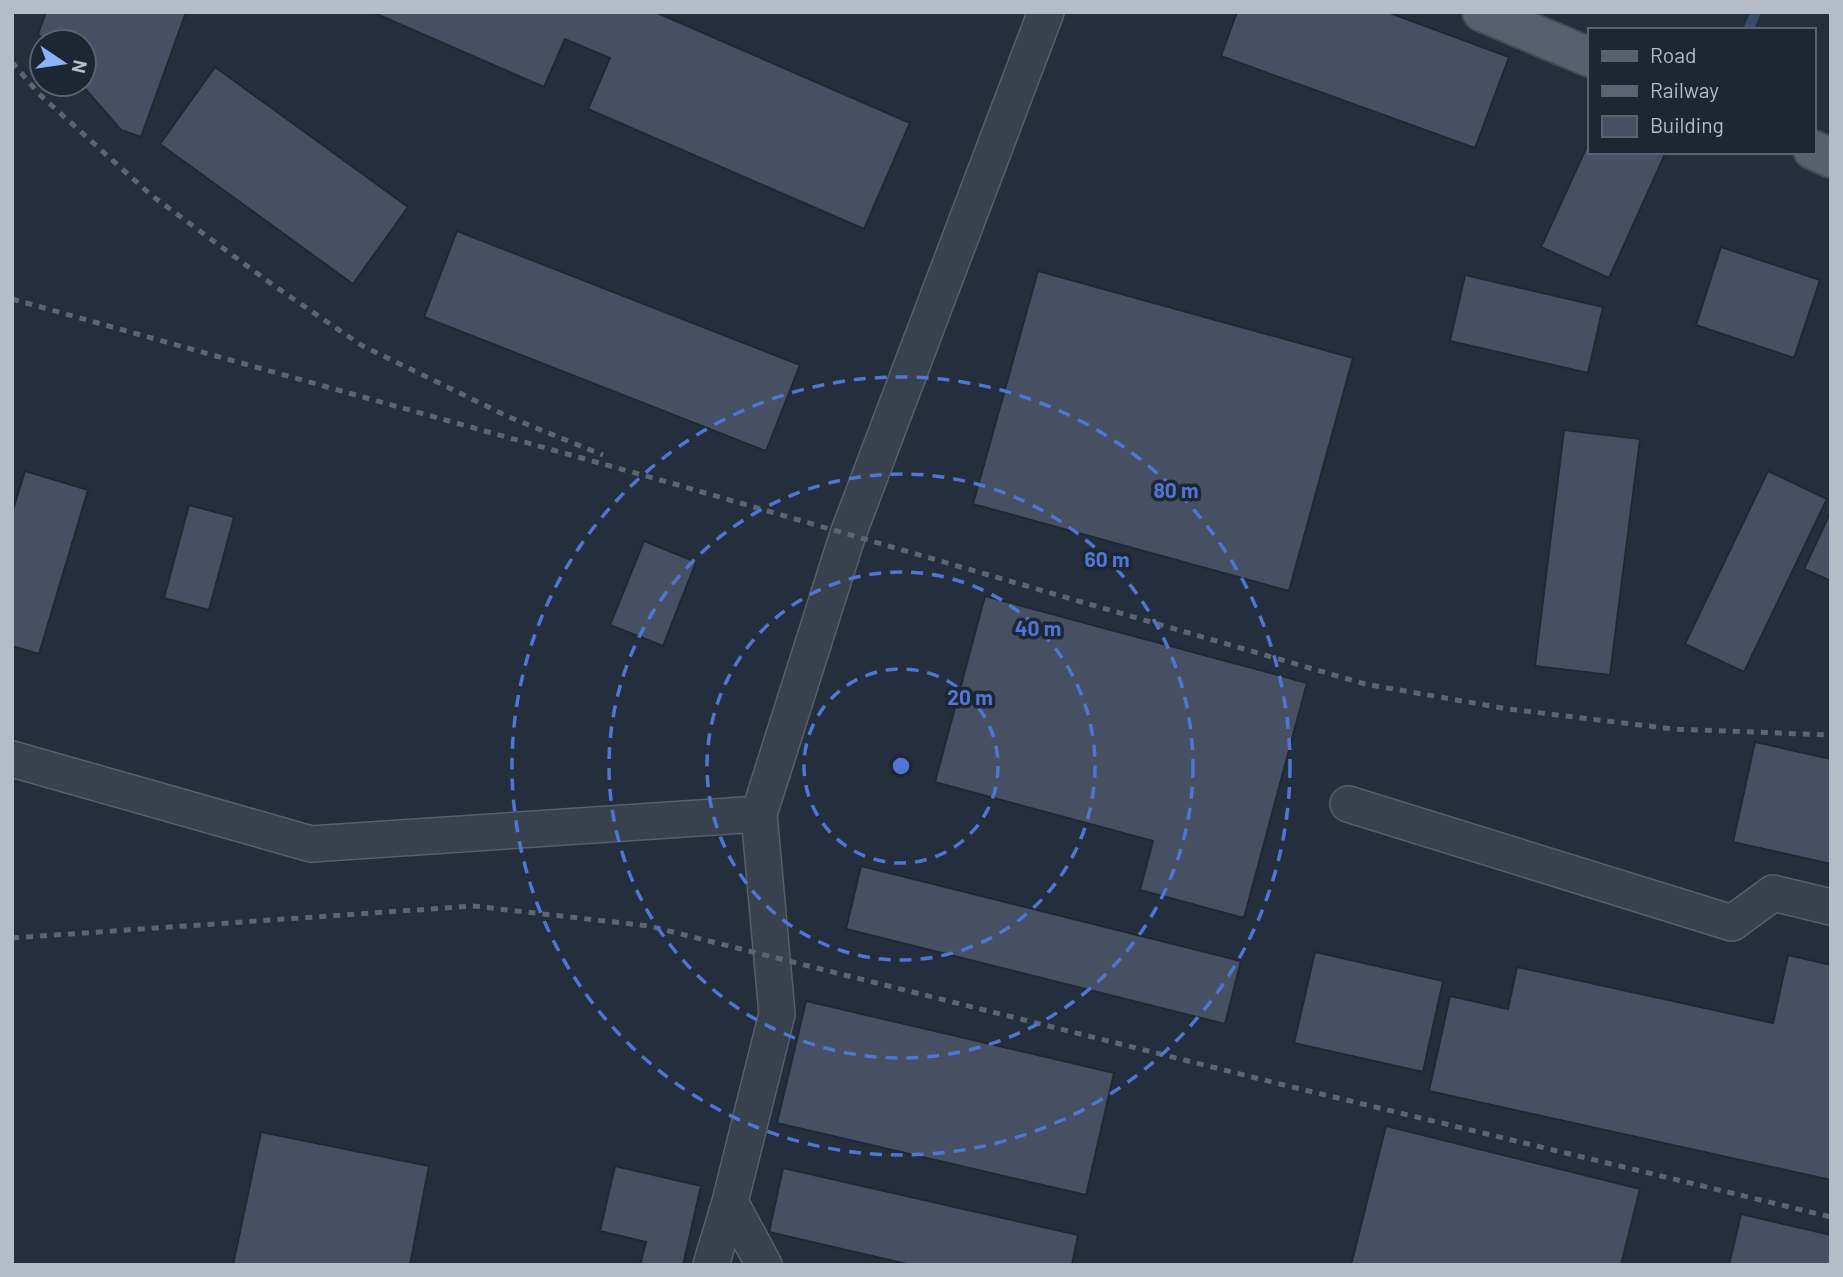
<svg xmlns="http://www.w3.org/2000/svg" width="1843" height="1277" font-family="Barlow,sans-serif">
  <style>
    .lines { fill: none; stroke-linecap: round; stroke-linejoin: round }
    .stream { stroke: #394c67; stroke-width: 10 }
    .building { fill: #455162; stroke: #1f2835; stroke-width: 2 }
    .minor-casing { stroke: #565f6c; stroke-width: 38 }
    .major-casing { stroke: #414a57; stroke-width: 42 }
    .minor { stroke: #38414e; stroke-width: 35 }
    .major { stroke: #56606e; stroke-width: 38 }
    .rail { stroke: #5a6575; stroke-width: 5; stroke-dasharray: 7 7; stroke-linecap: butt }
    .ring { fill: none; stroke: #5274d3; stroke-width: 3.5; stroke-dasharray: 12 9 }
    .centre { fill: #5274d3; stroke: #1d2633; stroke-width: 3.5 }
    .ring-label { font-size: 21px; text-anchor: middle; font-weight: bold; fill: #5274d3; stroke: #1d2633; stroke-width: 7; stroke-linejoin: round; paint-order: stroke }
  </style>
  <rect width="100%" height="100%" fill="#242f3e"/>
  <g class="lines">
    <path class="stream" d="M 1748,30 L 1756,12"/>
  </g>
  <path class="building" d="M 46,12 L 186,12 L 141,137 L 121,130 L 81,84 L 84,84 L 84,42 L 45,42 L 38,34 Z
    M 372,12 L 655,12 L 910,123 L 864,229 L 588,109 L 610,58 L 565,39 L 544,87 Z
    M 1237,12 L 1387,12 L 1509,57 L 1475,148 L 1221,56 Z
    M 215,67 L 408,207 L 353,284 L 160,144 Z
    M 1589,142 L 1589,152 L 1666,152 L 1609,278 L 1541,247 Z
    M 457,231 L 800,365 L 766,451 L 424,317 Z
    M 1721,247 L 1820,280 L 1794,358 L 1696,325 Z
    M 1038,271 L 1353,358 L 1289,591 L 973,504 Z
    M 1465,275 L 1603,307 L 1588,373 L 1450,341 Z
    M 1564,430 L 1640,439 L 1610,675 L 1535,666 Z
    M 25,471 L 88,490 L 39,654 L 12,646 L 12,513 Z
    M 1768,471 L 1827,499 L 1744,672 L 1685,644 Z
    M 189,505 L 234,517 L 209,610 L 164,598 Z
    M 1831,511 L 1831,581 L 1804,569 Z
    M 644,541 L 696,562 L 663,646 L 610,625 Z
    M 985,596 L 1307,683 L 1244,918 L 1140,890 L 1153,841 L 935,782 Z
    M 1755,742 L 1831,759 L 1831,864 L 1733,842 Z
    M 861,866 L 1241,961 L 1225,1024 L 846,929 Z
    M 1315,952 L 1443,981 L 1423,1072 L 1294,1043 Z
    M 1788,955 L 1831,965 L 1831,1180 L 1429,1091 L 1450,996 L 1508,1009 L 1517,967 L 1773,1023 Z
    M 806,1001 L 1114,1073 L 1086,1195 L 777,1123 Z
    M 1386,1126 L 1640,1189 L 1621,1265 L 1351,1265 Z
    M 261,1132 L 429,1166 L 410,1265 L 233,1265 Z
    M 615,1166 L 701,1186 L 683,1265 L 640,1265 L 646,1242 L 600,1231 Z
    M 783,1168 L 1078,1235 L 1072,1265 L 911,1265 L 769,1232 Z
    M 1741,1214 L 1831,1235 L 1831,1265 L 1729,1265 Z"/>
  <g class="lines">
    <g class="minor-casing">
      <path id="minor" d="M 12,759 L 311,844 L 759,814
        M 1348,804 L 1732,923 L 1773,893 L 1831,907
        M 730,1202 L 764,1265
        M 711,1265 L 730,1202 L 777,1014 L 759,814 L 848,534 L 1046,12"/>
    </g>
    <g class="major-casing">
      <path id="major" d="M 1482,12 L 1589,57
        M 1813,150 L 1831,158"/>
    </g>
    <use href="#minor" class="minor"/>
    <use href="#major" class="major"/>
    <path class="rail" d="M 12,62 L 39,94 L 151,195 L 273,285 L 361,345 L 509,417 L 603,455
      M 12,299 L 671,483 L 1365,684 L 1508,709 L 1673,729 L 1831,735
      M 12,938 L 473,906 L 649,926 L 1284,1085 L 1831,1217"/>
  </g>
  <g class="ring">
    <circle cx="901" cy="766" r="97"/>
    <circle cx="901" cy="766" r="194"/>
    <circle cx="901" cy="766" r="292"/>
    <circle cx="901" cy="766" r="389"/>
  </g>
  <circle cx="901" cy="766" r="10" class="centre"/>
  <g class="ring-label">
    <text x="1176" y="498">80 m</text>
    <text x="1107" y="567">60 m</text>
    <text x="1038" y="636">40 m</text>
    <text x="970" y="705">20 m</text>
  </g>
  <rect width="1843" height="1277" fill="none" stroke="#b4bcc9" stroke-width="28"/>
  <rect x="1588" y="28" width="228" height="126" fill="#1d2633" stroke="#59626f" stroke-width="2"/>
  <rect x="1602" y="51" width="35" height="10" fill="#56606e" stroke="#59626f" stroke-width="2"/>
  <text x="1650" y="63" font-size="21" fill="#b4bcc9">Road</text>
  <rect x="1602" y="86" width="35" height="10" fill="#5a6575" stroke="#59626f" stroke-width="2"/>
  <text x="1650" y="98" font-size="21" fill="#b4bcc9">Railway</text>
  <rect x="1602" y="116" width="35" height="21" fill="#455162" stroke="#59626f" stroke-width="2"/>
  <text x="1650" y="133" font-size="21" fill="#b4bcc9">Building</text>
  <g transform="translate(63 63) rotate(103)"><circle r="33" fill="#1d2633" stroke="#59626f" stroke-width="2"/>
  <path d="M0-5L12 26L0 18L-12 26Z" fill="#8ab4f8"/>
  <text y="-10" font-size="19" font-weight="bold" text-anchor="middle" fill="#b4bcc9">N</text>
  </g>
</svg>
